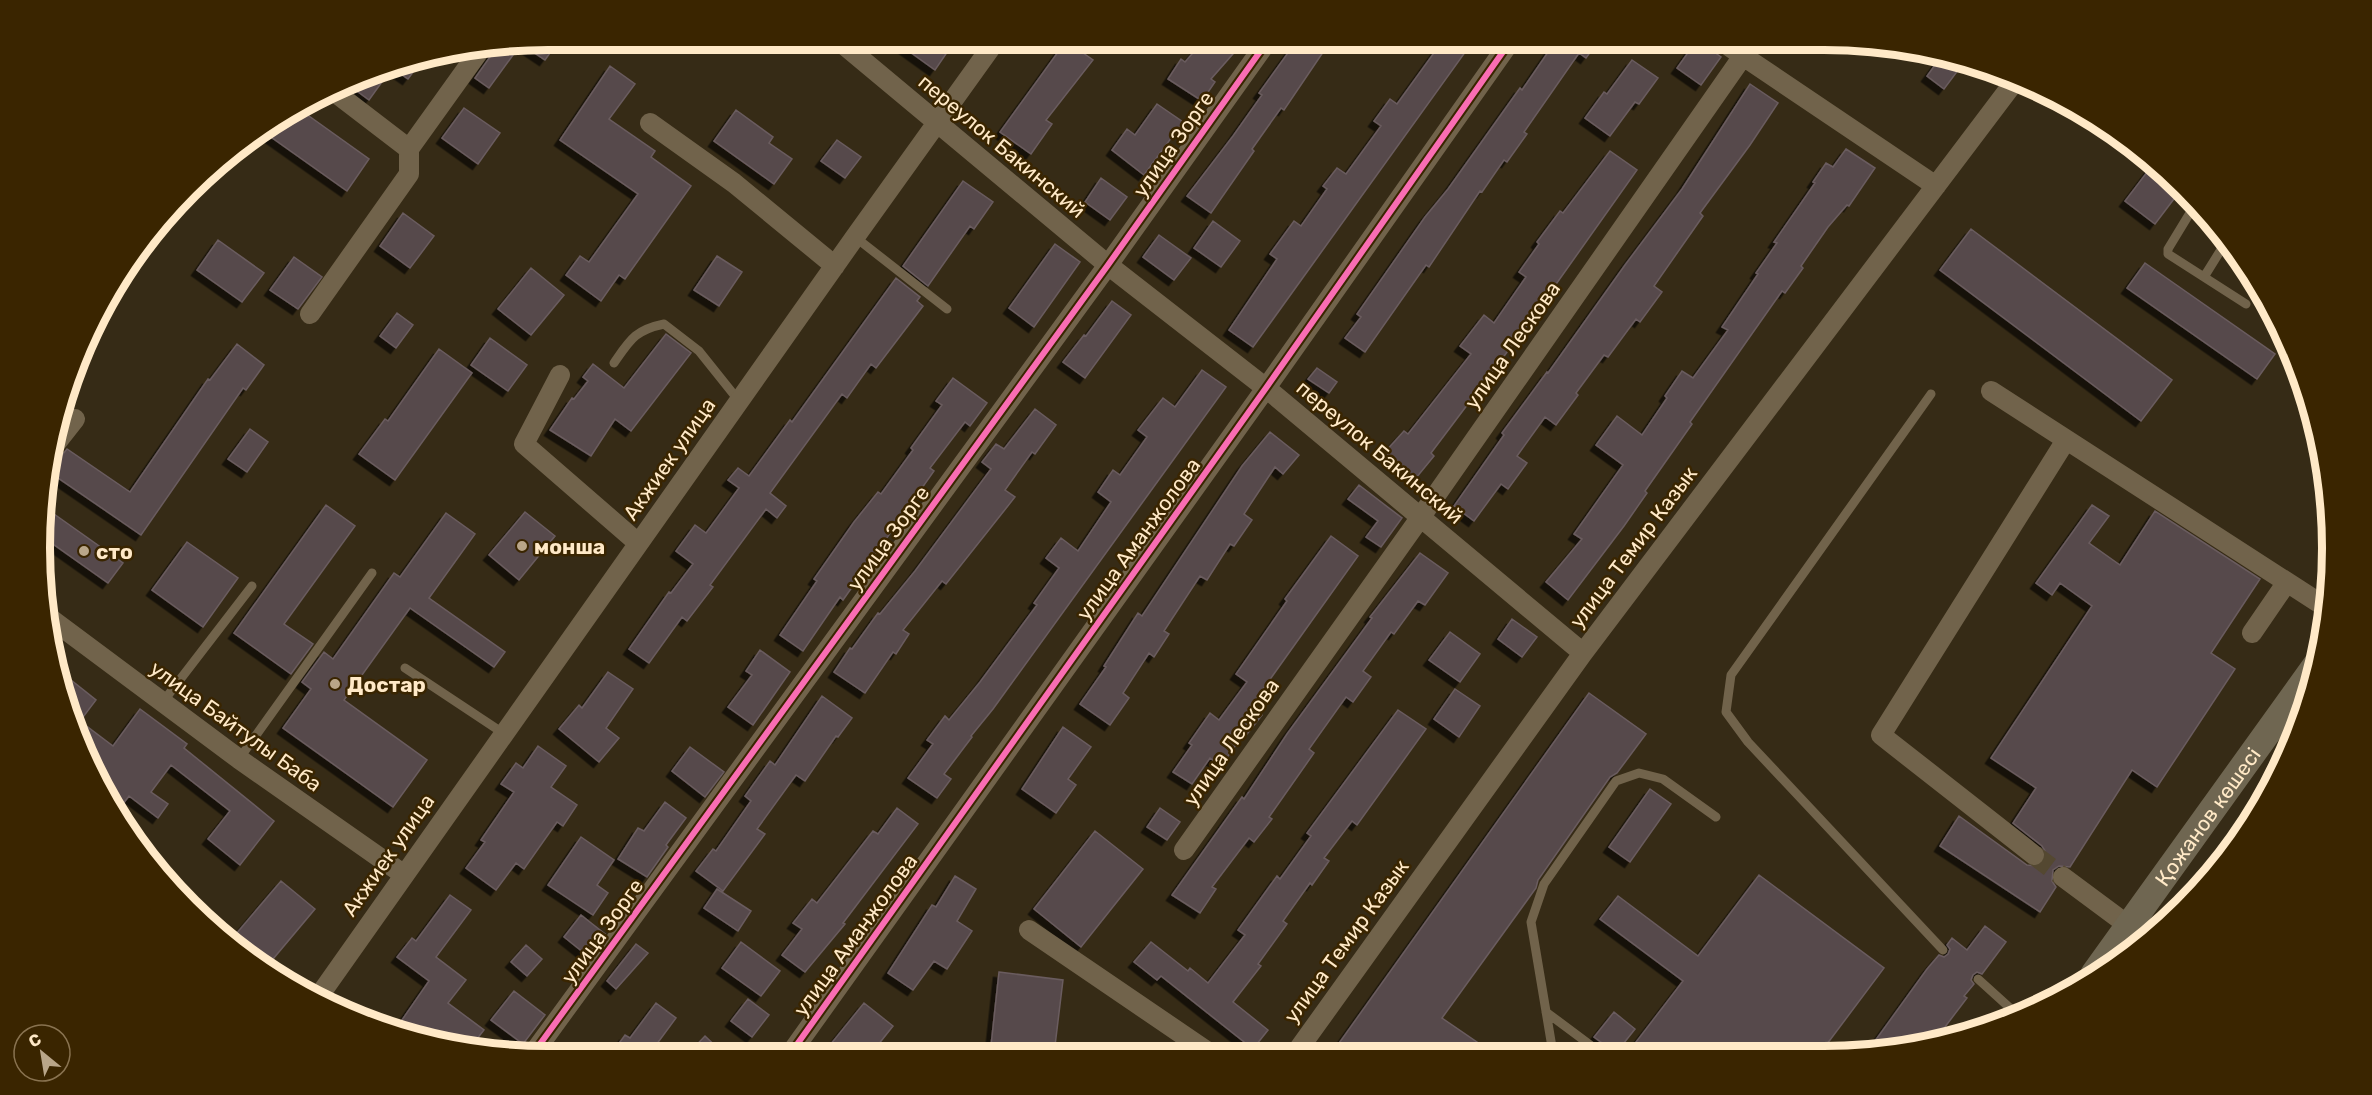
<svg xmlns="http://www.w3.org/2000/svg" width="2372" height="1095" font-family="Rubik,sans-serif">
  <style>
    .building { fill: #574a4b; stroke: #6a5c5f; stroke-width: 1.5; filter: url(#shadow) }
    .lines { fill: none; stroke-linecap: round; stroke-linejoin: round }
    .street-tunnel { stroke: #544831; stroke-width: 20; stroke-dasharray: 20 10; stroke-linecap: butt }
    .lane { stroke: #71634b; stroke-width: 9 }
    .street { stroke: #71634b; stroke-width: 20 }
    .secondary { stroke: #6f6651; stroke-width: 27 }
    .cycleway-casing { stroke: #3a2500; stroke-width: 10 }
    .cycleway { stroke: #f96db3; stroke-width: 6 }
    .poi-dot { fill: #b9a689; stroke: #3a2500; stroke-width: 2 }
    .labels { text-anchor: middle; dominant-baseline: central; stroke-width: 5; stroke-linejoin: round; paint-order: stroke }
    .street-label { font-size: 21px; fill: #ffe9c7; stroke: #3a2500 }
    .poi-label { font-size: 21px; font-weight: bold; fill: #ffe9c7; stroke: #3a2500; text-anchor: start }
    .rim { fill: none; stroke: #ffe9c7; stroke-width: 8 }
  </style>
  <defs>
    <filter id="shadow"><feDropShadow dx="-5.5" dy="5.5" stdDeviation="0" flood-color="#0009"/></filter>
  </defs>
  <rect width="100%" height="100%" fill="#362b16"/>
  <path class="building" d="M 548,39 L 560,39 L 545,60 L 521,44 L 489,88 L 475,78 L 497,47 Z
    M 892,39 L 930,39 L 948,51 L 935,70 Z
    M 1205,39 L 1229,39 L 1239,47 L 1211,79 L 1215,82 L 1202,101 L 1168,79 L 1181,59 L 1185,62 Z
    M 1298,39 L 1332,39 L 1284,110 L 1281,108 L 1252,149 L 1254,151 L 1211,213 L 1187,196 L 1233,136 L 1262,95 L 1259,93 Z
    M 1444,39 L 1450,39 L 1466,51 L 1253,347 L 1229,330 L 1277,259 L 1270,254 L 1294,221 L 1301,226 L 1327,189 L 1323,186 L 1337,168 L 1346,174 L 1381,126 L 1374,121 L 1390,99 L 1397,104 Z
    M 1557,39 L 1600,39 L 1586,58 L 1579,53 L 1524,132 L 1527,134 L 1507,162 L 1504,160 L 1482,192 L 1480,191 L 1429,267 L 1426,265 L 1365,352 L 1345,338 L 1361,317 L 1357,314 L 1425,217 L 1448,189 L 1520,88 L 1522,90 Z
    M 1697,40 L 1721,57 L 1701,85 L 1677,68 Z
    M 1066,41 L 1093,60 L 1046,120 L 1052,124 L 1031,154 L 1000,132 Z
    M 1943,54 L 1965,61 L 1944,89 L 1927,76 Z
    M 422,60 L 408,79 L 392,68 L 369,100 L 346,83 L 384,66 Z
    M 1632,60 L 1658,78 L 1639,104 L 1635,102 L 1610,136 L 1585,118 L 1604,92 L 1607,94 Z
    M 610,66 L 635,84 L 609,119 L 655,151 L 651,157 L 691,186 L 625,279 L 619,275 L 601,301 L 566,275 L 580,256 L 589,262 L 638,194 L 560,140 Z
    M 1750,84 L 1778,103 L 1750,145 L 1700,213 L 1703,216 L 1654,286 L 1662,292 L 1640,322 L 1636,319 L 1608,357 L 1604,355 L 1576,393 L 1578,395 L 1556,425 L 1545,417 L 1517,456 L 1527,463 L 1508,489 L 1501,484 L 1474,521 L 1454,506 L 1504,435 L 1502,433 L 1547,372 L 1548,373 L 1625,265 L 1682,189 Z
    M 1157,104 L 1183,122 L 1144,175 L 1112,150 L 1127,129 L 1135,135 Z
    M 295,106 L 369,159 L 347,191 L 261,130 Z
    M 464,108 L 500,133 L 478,164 L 442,138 Z
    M 736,110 L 773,137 L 769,143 L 792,159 L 774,184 L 714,141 Z
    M 837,140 L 861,157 L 845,178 L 821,161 Z
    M 1846,149 L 1875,168 L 1849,206 L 1847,205 L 1828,227 L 1801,266 L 1803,268 L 1785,293 L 1782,291 L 1690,422 L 1692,424 L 1645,491 L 1647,493 L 1624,526 L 1568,600 L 1546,582 L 1582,539 L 1574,534 L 1623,465 L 1596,445 L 1617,416 L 1642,435 L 1667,398 L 1665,396 L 1682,371 L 1693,378 L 1728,330 L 1722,327 L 1758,274 L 1756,273 L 1777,243 L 1774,242 L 1815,183 L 1813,182 L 1826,163 L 1833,167 Z
    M 1610,151 L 1637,170 L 1520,335 L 1431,453 L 1434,456 L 1416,478 L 1385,452 L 1404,431 L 1408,434 L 1471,354 L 1460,346 L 1484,315 L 1494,323 L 1526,277 L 1519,272 L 1539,244 L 1537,242 L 1560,211 L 1563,213 Z
    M 2154,163 L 2183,187 L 2155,224 L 2125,201 Z
    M 1101,178 L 1127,197 L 1110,220 L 1085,202 Z
    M 963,181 L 993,202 L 974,229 L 970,226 L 928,286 L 903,266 Z
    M 403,213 L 434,236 L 410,268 L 380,246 Z
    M 1213,221 L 1240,241 L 1221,267 L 1194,248 Z
    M 1971,229 L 2172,380 L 2141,421 L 1940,270 Z
    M 1159,235 L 1191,258 L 1174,280 L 1143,257 Z
    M 218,240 L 264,273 L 242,302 L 197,270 Z
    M 1055,244 L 1080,262 L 1034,327 L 1009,308 Z
    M 717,256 L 742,272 L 719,306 L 694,290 Z
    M 294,257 L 322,277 L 298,309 L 270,290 Z
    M 2145,263 L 2275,354 L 2257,379 L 2127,288 Z
    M 531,268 L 564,295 L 531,335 L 498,309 Z
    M 896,278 L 920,297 L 917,301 L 923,306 L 876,368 L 871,364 L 847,398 L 842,394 L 770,493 L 786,506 L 777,518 L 766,509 L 710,585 L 713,587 L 687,621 L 682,617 L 649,663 L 629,649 L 669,592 L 671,593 L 693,564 L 676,551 L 695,525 L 706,533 L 739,488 L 728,480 L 738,468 L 749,476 L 790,420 L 792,422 Z
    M 1112,301 L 1131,315 L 1085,378 L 1063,362 L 1084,335 L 1086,336 Z
    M 397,313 L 413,325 L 396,348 L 380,336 Z
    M 666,334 L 691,353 L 631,431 L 615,419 L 591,456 L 550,430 L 572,398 L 574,399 L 588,381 L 583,377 L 593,364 L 624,388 Z
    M 490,338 L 527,365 L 508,391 L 471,365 Z
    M 237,344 L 264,365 L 246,390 L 243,388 L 141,535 L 48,471 L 48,464 L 58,460 L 67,449 L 130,492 L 208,379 L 210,380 Z
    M 439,349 L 472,373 L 395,480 L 359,454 L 385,419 L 388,421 Z
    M 1317,368 L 1337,382 L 1329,393 L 1308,379 Z
    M 1202,370 L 1226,387 L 993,709 L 971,736 L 972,737 L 944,774 L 951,779 L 937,798 L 908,778 L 933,744 L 927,740 L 945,716 L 949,720 L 980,682 L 1037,605 L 1034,603 L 1059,568 L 1046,558 L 1061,538 L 1078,551 L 1111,502 L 1098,492 L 1113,470 L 1120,475 L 1147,437 L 1138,430 L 1163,398 L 1175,407 Z
    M 953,378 L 987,403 L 970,426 L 965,422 L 930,468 L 934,471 L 843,600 L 840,597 L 803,651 L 780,635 L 817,581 L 814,579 L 854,522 L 878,492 L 881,494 L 913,450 L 911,448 L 942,405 L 936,401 Z
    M 1035,409 L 1056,425 L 1035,454 L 1032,452 L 1005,490 L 1015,497 L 946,584 L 942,581 L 903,630 L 909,634 L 896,654 L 893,652 L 865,693 L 834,672 L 850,648 L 852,649 L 878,613 L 880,614 L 915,571 L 991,469 L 982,462 L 996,444 L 1004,449 Z
    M 250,429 L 268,442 L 247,472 L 228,459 Z
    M 1270,432 L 1299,455 L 1283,474 L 1275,467 L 1244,514 L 1252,520 L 1234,546 L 1230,544 L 1207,580 L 1200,576 L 1164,631 L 1169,634 L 1154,657 L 1149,653 L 1123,693 L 1129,698 L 1110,725 L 1080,704 L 1106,667 L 1104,666 L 1138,613 L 1142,616 L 1242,466 Z
    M 1359,485 L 1402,518 L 1381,547 L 1366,537 L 1378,521 L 1348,499 Z
    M 326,505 L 355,526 L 284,624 L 313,644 L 291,674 L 234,633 Z
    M 2092,505 L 2109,516 L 2089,543 L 2120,565 L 2155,511 L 2260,579 L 2211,653 L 2235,669 L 2157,787 L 2132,770 L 2070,867 L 2059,866 L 2053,870 L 2052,881 L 2056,887 L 2040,912 L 1940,846 L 1959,816 L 2027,865 L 2038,866 L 2044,862 L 2045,851 L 2042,846 L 2013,823 L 2036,788 L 1991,758 L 2092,606 L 2060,583 L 2052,595 L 2036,583 Z
    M 47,509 L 123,563 L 108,583 L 46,539 Z
    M 525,512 L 555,536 L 519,580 L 489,555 Z
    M 446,513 L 475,534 L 429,598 L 505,652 L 494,667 L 410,608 L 344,700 L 427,760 L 393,807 L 283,728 L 311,689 L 302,682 L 324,652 L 333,659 L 394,573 L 400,577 Z
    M 1331,536 L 1358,556 L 1251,706 L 1262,715 L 1247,734 L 1245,732 L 1221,766 L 1210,758 L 1192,784 L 1173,772 L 1192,745 L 1189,743 L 1210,713 L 1219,720 L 1247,682 L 1236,674 L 1287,601 L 1285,599 Z
    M 187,542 L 238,578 L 203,627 L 152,590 Z
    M 1420,553 L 1448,573 L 1425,605 L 1418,601 L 1394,634 L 1391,632 L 1363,671 L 1371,677 L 1353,702 L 1346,697 L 1309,749 L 1314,753 L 1269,817 L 1272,819 L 1254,842 L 1249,838 L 1212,887 L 1216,889 L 1200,913 L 1172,895 L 1242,797 L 1244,799 L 1287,734 L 1372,618 L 1370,617 Z
    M 1512,619 L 1537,637 L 1522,657 L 1498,639 Z
    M 1450,632 L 1480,654 L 1460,682 L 1429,660 Z
    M 760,650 L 790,672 L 753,725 L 728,707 L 752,675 L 746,671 Z
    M 56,668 L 96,700 L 80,721 L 113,746 L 140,709 L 187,744 L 184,748 L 274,821 L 240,865 L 208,839 L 230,811 L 171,765 L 151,792 L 168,804 L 158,818 L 129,796 L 116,813 L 107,801 L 66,711 Z
    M 608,672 L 633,689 L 606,728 L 619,738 L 599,762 L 559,729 L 579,705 L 582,708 Z
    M 1455,689 L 1480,706 L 1459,737 L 1434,719 Z
    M 1589,693 L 1646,734 L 1617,773 L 1610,777 L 1538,880 L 1536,888 L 1442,1018 L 1493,1053 L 1348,1053 L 1337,1046 Z
    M 822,696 L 852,718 L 838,737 L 836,736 L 805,781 L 796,775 L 757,829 L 765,834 L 723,891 L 696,871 L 713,849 L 716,851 L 751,801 L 745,796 L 770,761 L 775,765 Z
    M 1398,710 L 1426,729 L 1357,825 L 1352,821 L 1324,858 L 1329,861 L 1312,885 L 1310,883 L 1283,921 L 1287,924 L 1258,964 L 1261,966 L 1233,1002 L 1268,1030 L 1253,1049 L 1161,976 L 1157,980 L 1134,962 L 1151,942 L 1188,971 L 1190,968 L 1208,983 L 1245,935 L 1238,930 L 1277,876 L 1280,879 L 1311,836 L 1307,833 Z
    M 1063,727 L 1091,747 L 1068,779 L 1076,785 L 1056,813 L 1022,789 Z
    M 538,746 L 566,766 L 551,787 L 577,805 L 563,826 L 557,822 L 524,869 L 516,863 L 496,890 L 466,868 L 485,842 L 481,840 L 514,792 L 501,784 L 516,763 L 523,768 Z
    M 690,747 L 724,772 L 705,797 L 672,771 Z
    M 1650,789 L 1671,804 L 1630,862 L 1609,847 Z
    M 665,802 L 686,818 L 666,845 L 668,847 L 647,877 L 618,859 L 638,828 L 644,831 Z
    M 897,808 L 918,824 L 843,923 L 845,924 L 805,972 L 782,955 L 802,929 L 793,923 L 812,899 L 817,903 L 873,831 L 878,834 Z
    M 1160,808 L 1180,822 L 1167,840 L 1147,827 Z
    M 1095,831 L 1143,869 L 1081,947 L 1034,909 Z
    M 581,837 L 614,860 L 597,885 L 608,893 L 593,915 L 548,885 Z
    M 1759,875 L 1884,968 L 1821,1052 L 1650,1052 L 1636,1042 L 1683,981 L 1600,919 L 1618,896 L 1698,956 Z
    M 955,876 L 976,889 L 957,921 L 972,931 L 947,969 L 934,961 L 913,990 L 888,973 L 932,905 L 936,907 Z
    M 281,881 L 315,909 L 268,965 L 230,941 Z
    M 717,889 L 751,911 L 738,931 L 704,908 Z
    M 450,895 L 471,910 L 436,957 L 466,980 L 448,1003 L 484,1030 L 470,1048 L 450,1046 L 438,1037 L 434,1042 L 395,1030 L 429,981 L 397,957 L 412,938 L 416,941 Z
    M 581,915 L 605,934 L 589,957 L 564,937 Z
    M 1985,926 L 2006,942 L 1982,974 L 1977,972 L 1973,975 L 1971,980 L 1974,984 L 1964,996 L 1967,998 L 1935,1040 L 1891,1052 L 1867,1052 L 1927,969 L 1939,955 L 1944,957 L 1948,954 L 1950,949 L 1947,945 L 1952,938 L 1967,950 Z
    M 741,942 L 780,971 L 761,996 L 722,968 Z
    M 636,944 L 648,953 L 616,989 L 607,981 Z
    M 526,945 L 542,959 L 527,976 L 511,962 Z
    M 999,972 L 1063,980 L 1054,1054 L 990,1055 Z
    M 514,991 L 545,1015 L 523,1044 L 491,1020 Z
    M 748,999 L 769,1015 L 752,1037 L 731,1021 Z
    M 656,1003 L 676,1018 L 648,1056 L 610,1056 L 625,1035 L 630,1038 Z
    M 864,1003 L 893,1026 L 870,1055 L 822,1055 Z
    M 1614,1012 L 1635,1029 L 1616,1053 L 1594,1037 Z
    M 705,1036 L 725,1055 L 686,1056 Z"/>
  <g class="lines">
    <path class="street-tunnel" d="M 2034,855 L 2063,877"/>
    <path class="lane" d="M 2196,203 L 2168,249 L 2168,254 L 2246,304
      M 855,237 L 947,309
      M 2204,277 L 2227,240
      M 614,363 C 630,340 635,330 664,324 L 699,351 L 739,401
      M 1931,394 L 1731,675 L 1726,712 L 1748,742 L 1943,950
      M 50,642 L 60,626
      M 405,668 L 503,733
      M 162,703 L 252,586
      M 239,759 L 372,573
      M 1978,979 L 2020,1017
      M 1546,1012 L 1601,1053
      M 1553,1053 L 1531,922 L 1544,884 L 1616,781 L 1639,773 L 1663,779 L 1716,817"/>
    <path class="street" d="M 837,39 L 1108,265 L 1266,388 L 1583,653
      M 1719,39 L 1743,56
      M 332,90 L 409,149
      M 650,123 L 734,183 L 835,266
      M 310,314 L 409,174 L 409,149 L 480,50
      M 560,375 L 524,444 L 638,543
      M 1991,391 L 2327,608
      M 2310,404 L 2308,406 L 2311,409
      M 49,452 L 75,419
      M 43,613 L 239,759 L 403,874
      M 2252,633 L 2287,582
      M 1184,850 L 1420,518 L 1743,56 L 1936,186
      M 2034,855 L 1881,735 L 2066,440
      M 2063,877 L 2129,926
      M 1029,930 L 1211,1054
      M 319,996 L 855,237 L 997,39
      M 1295,1054 L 1583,653 L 2018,77
      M 532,1055 L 1108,265 L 1269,39
      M 787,1055 L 793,1050 L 1266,388 L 1512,39"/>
    <path class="secondary" id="s1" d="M 2094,974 L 2319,661"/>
    <g class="cycleway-casing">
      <path id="cycleway" d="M 532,1055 L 1108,265 L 1269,39
        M 787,1055 L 793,1050 L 1266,388 L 1512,39"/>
    </g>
    <use href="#cycleway" class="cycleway"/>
  </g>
  <g class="poi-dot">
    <circle cx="522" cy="546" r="6"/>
    <circle cx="84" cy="551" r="6"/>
    <circle cx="335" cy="684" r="6"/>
  </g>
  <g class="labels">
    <g class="street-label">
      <text transform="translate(1173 144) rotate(-55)">улица Зорге</text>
      <text transform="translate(1002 146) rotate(40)">переулок Бакинский</text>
      <text transform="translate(1512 345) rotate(-55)">улица Лескова</text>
      <text transform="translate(1380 452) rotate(40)">переулок Бакинский</text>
      <text transform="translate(669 459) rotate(-55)">Акжиек улица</text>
      <text transform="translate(888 538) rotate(-54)">улица Зорге</text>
      <text transform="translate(1138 539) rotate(-54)">улица Аманжолова</text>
      <text transform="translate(1633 547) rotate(-53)">улица Темир Казык</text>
      <text transform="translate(236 726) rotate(36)">улица Байтулы Баба</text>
      <text transform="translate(1231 742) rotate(-55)">улица Лескова</text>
      <text stroke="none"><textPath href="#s1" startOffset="194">Қожанов көшесі</textPath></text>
      <text transform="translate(388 855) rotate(-55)">Акжиек улица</text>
      <text transform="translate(602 931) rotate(-54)">улица Зорге</text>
      <text transform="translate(855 935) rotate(-54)">улица Аманжолова</text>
      <text transform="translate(1346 941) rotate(-54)">улица Темир Казык</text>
    </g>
    <g class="poi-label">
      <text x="534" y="546">монша</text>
      <text x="96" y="551">сто</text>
      <text x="347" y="684">Достар</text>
    </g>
  </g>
  <path d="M0 0H2372V1095H0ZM548 50H1824A498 498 0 0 1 2322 548V548A498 498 0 0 1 1824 1046H548A498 498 0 0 1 50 548V548A498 498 0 0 1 548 50Z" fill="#3a2500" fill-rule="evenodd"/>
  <path class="rim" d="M548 50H1824A498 498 0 0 1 2322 548V548A498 498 0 0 1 1824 1046H548A498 498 0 0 1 50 548V548A498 498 0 0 1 548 50Z"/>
  <g transform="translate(42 1053) rotate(330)"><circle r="28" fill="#3a2500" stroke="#897350" stroke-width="1.5"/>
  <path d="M0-4.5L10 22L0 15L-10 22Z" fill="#b9a689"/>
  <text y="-9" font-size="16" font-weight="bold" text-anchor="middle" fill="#ffe9c7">С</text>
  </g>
</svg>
